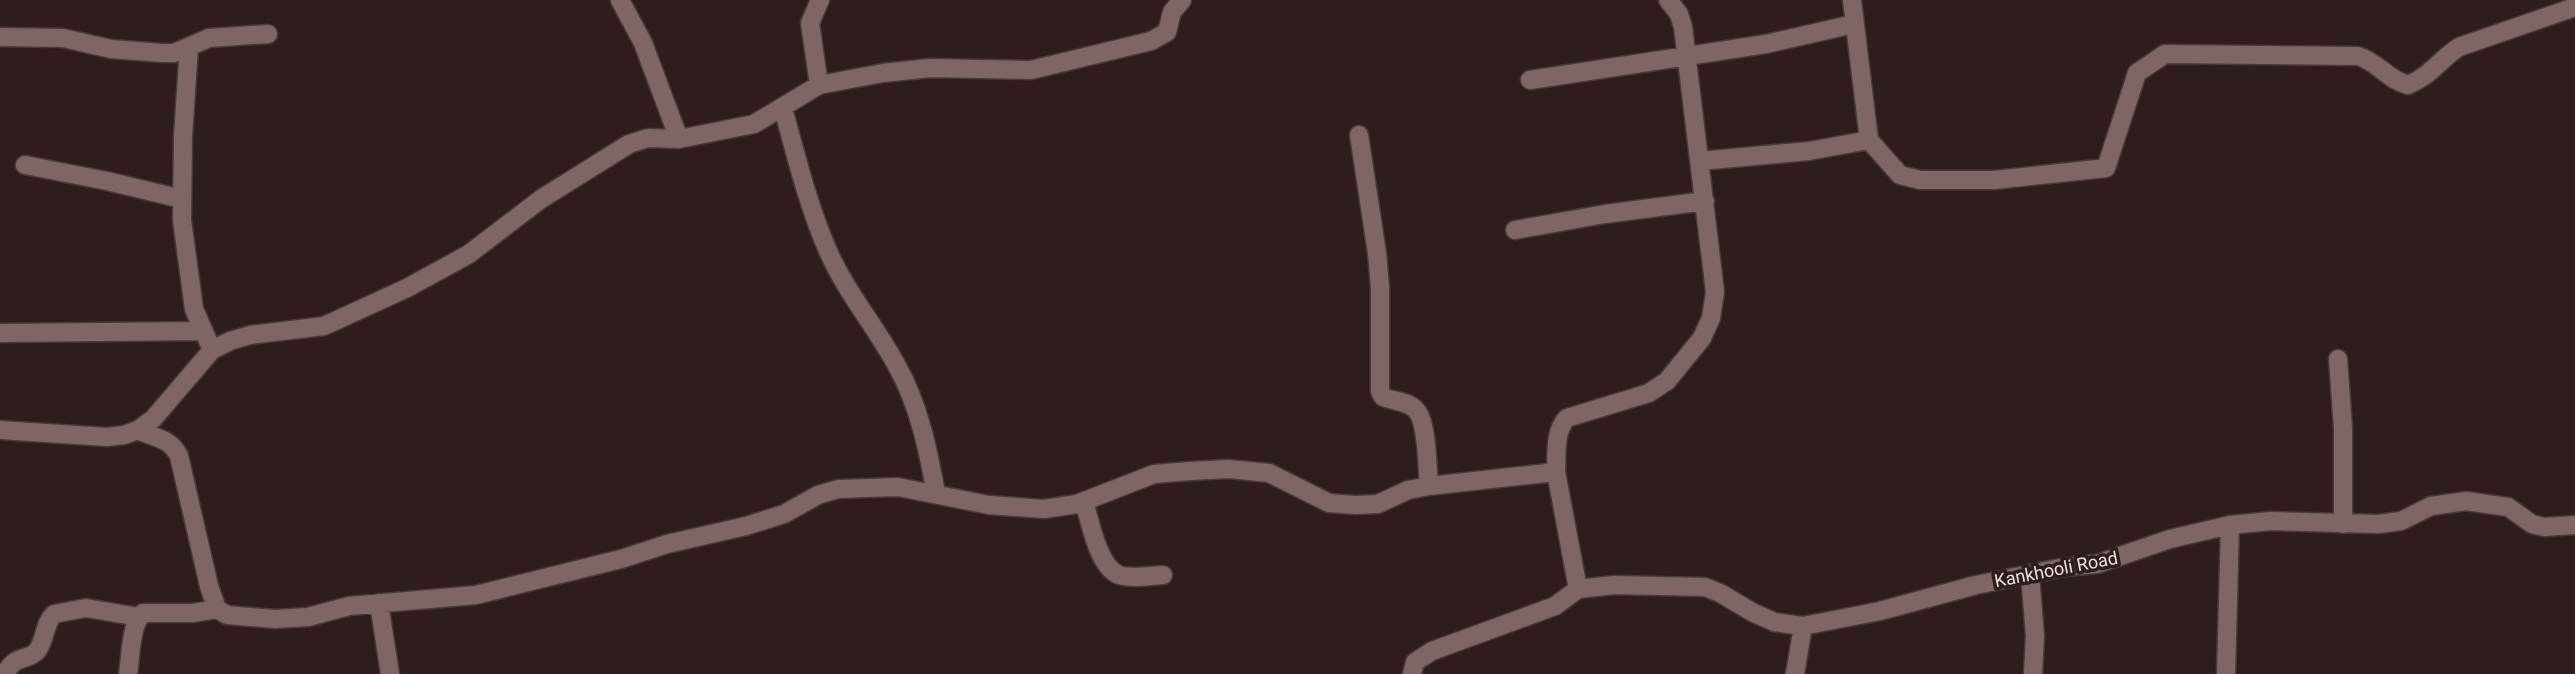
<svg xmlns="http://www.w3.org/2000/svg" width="2575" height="674" font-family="Roboto,sans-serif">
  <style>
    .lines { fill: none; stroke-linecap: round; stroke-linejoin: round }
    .minor-casing { stroke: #493a3a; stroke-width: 21 }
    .minor { stroke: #7d6665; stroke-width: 18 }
    .labels { text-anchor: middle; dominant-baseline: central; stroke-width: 7; stroke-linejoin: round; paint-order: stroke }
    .street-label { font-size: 18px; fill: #ecdede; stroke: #2f1c1c }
  </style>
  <rect width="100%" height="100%" fill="#2f1c1c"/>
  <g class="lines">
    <g class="minor-casing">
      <path id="minor" d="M 620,0 L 643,43 L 679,139
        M 1852,0 L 1869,140 L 1900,175 L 1920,180 L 1994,180 L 2106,168 L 2137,73 L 2165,54 L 2358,56 C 2378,62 2388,80 2408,85 C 2432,75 2439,60 2459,47 L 2575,7
        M 0,37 L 63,38 L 111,49 L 162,53 L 174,53 L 209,38 L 268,34
        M 189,47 L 183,136 L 182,220 L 194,309 L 212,350
        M 1530,80 L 1766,44 L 1854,24
        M 819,85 L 810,23 L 820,0
        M 783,108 C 796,156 808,205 828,251 C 846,292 876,327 897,366 C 919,405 928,450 936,493
        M 1359,135 L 1377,253 L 1380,287 L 1380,391 L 1383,397 C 1393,401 1407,401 1415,409 C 1428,420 1427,469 1429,486
        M 1700,161 L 1809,151 L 1869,140
        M 25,165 L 107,181 L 182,199
        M 1515,230 L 1605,214 L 1705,201
        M 0,333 L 204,331
        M 2338,359 L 2343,428 L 2343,524
        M 0,430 L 107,437 L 124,435 L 138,430 L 153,419 L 212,350 L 230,341 L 250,335 L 324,326 L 407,288 L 469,254 L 541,199 L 629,144 L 648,138 L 679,139 L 754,124 L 819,85 L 883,73 L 930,68 L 1031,70 L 1151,41 L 1167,32 L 1172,12 L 1182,0
        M 138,430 C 155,438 170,438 179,456 L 209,586 L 217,609 L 227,615 L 275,619 L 308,617 L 349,606 L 476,595 L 621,559 L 667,544 L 746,526 L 784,514 L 818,495 L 838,489 L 898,487 L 989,505 L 1044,509 L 1077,504 L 1154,474 L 1190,471 L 1229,469 L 1269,473 L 1329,503 L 1355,505 L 1378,504 L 1408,490 L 1429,486 L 1556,472 C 1557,453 1554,432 1567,418 L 1649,393 L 1667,381 L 1702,338 L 1711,318 L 1715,292 L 1683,27 L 1679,14 L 1668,0
        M 1556,472 L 1578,589
        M 1084,501 C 1090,521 1098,567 1119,575 C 1132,579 1149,576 1163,575
        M 2030,575 L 2035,636 L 2033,674
        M 1578,589 L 1614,585 L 1705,587 L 1720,593 L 1752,612 L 1774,622 L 1803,626 L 1880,611 L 1976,585 L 2065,567 L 2097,564 L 2170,539 L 2230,525 L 2271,521 L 2378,524 L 2401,521 L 2431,506 L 2466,501 L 2508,507 L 2532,524 L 2544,527 L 2575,525
        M 379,603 L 390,674
        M 5,674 C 16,653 27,662 37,651 C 45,641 44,624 54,614 L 86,608 L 139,617
        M 128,674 C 131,657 130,625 143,613 L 193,613 L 217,609
        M 1412,674 L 1415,662 L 1432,651 L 1555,606 L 1578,589
        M 1795,674 L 1803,626
        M 2226,674 L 2230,525"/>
    </g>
    <use href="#minor" class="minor"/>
  </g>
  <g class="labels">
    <g class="street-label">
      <text transform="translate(2056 569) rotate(-11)">Kankhooli Road</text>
    </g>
  </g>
</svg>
